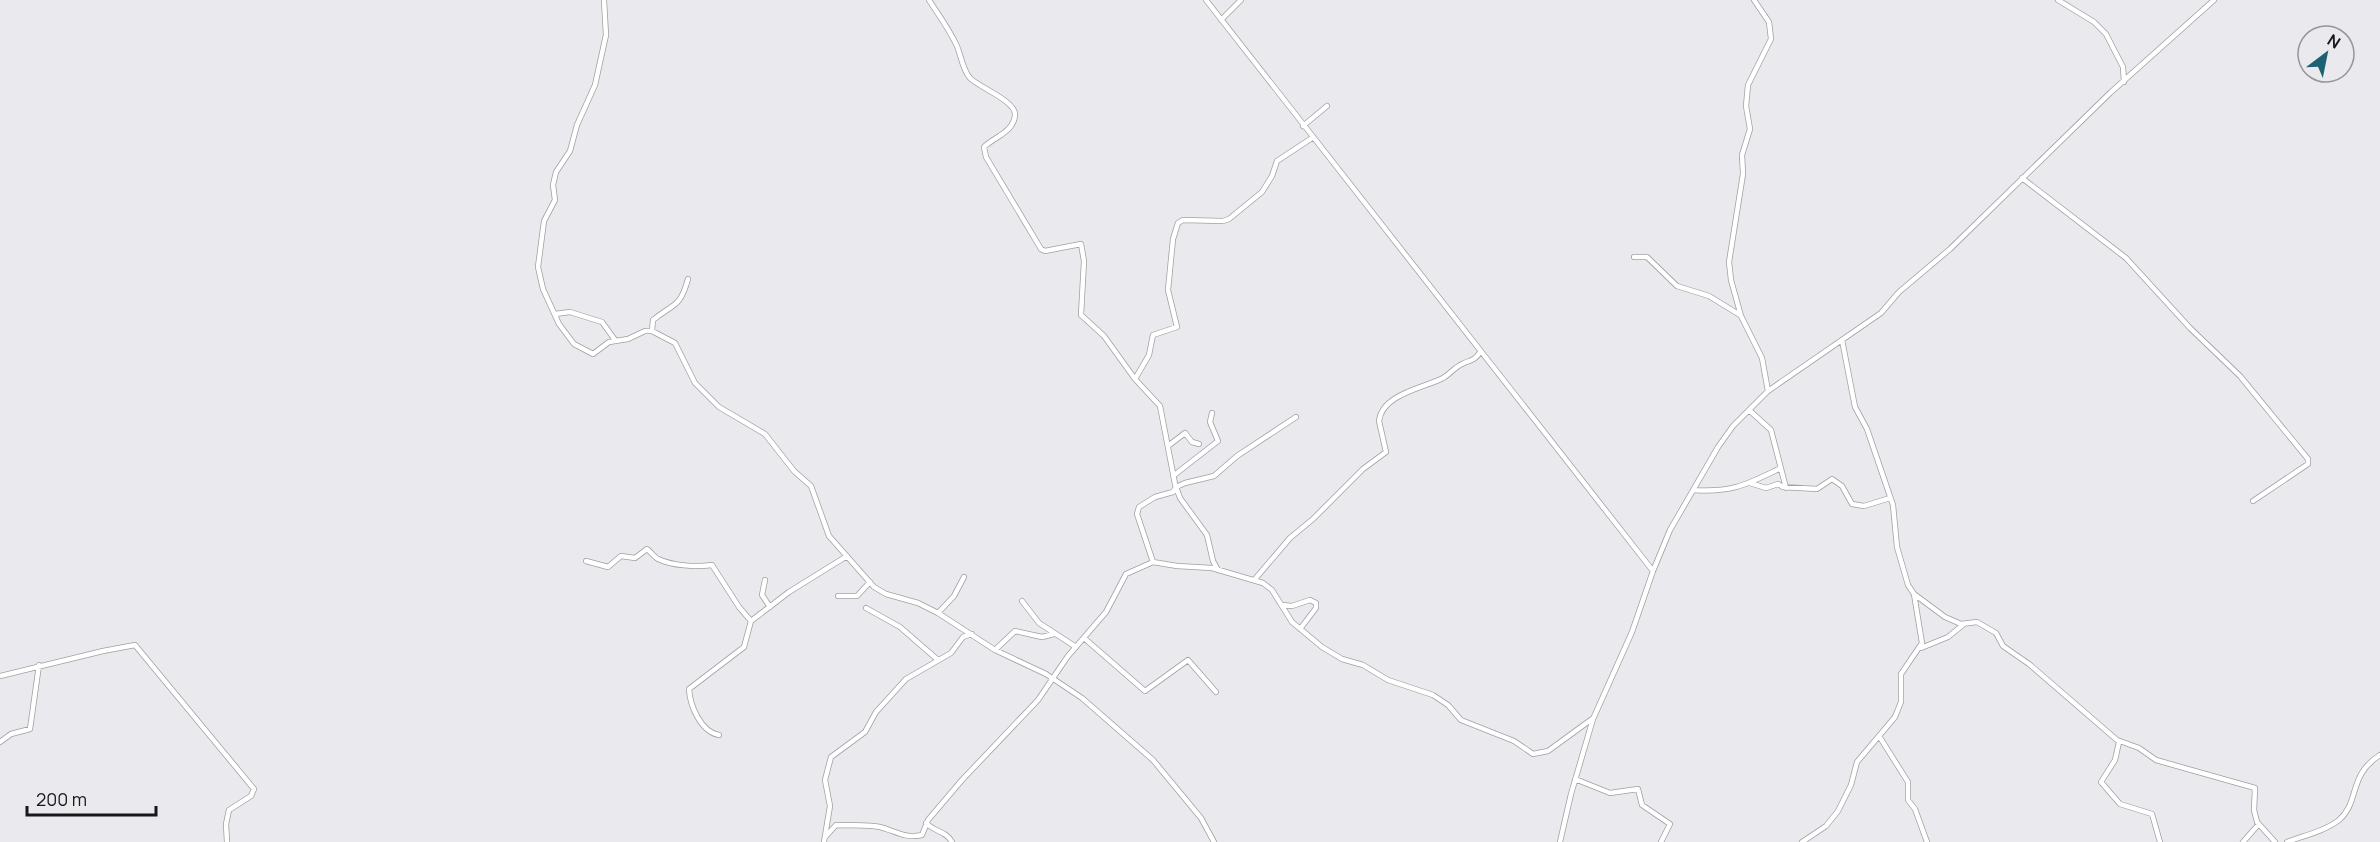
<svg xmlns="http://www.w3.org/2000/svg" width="2380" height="842" font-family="Manrope,sans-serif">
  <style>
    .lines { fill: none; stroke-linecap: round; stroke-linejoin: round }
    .minor-casing { stroke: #a09fa2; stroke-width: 6 }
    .minor { stroke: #fff; stroke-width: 4.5 }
  </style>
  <rect width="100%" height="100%" fill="#eae9ed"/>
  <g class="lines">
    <g class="minor-casing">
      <path id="minor" d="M 604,0 L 606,35 L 595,85 L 577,125 L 570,151 L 556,172 L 553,185 L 555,200 L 544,221 L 538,267 L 543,289 L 559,324 L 574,344 L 593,354 L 609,342 L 628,339 L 645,331 L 652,331 L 675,343 L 695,383 L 719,407 L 765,434 L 794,471 L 811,486 L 829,536 L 874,587 L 886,594 L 918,603 L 938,613 L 995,650 L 1046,674 L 1082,698 L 1153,760 L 1201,818 L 1214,842
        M 929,0 C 938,14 949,29 956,44 C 961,54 962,69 970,78 C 980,88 1016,101 1015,115 C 1014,132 994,137 984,147 L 986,157 L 1041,249 L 1045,251 L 1081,244 L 1084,261 L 1081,315 L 1104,336 L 1135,379 L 1160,406 L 1175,484 L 1180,498 L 1207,535 L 1213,561 L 1218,570
        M 1206,0 L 1653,571
        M 1754,0 L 1769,22 L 1771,39 L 1748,85 L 1746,106 L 1750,129 L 1742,155 L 1743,174 L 1729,262 L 1731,280 L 1741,316 L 1762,358 L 1768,391
        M 2058,0 L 2094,22 L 2106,34 L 2123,67 L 2124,82
        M 1221,20 L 1241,0
        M 1303,126 L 1327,106
        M 2022,178 L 2126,258 L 2190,328 L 2240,376 L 2308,459 L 2308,464 L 2253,501
        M 1634,257 L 1647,257 L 1677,286 L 1709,296 L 1740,315
        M 555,314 L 570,312 L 602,322 L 615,340
        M 652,331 L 653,320 C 674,303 680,308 688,279
        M 1842,340 L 1855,407 L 1867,429 L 1893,505 L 1897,547 L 1908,585 L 1914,594 L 1945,617 L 1961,624 L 1977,622 L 1996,633 L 2003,646 L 2029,664 L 2117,740 L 2139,748 L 2156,760 L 2255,788 L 2254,810 L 2257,822 L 2275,842
        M 1135,379 L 1149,355 L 1153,335 L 1177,327 L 1168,290 L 1173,239 L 1178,223 L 1183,220 L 1223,221 L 1229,219 L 1262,192 L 1272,176 L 1277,161 L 1312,138
        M 1749,410 L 1771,430 L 1786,488
        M 1168,446 L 1185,433 L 1192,442 L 1199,444
        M 1173,476 L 1218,441 L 1210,422 L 1212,413
        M 1750,483 L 1766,488 L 1778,484 L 1783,487 L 1817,489 L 1832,479 L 1842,486 L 1852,504 L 1864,506 L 1890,498
        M 1693,490 C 1733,493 1747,484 1781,468
        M 586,561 L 608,567 L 621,556 L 635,558 L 647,549 C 651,552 654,557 658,559 C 673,566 696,567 712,565 L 739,607 L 751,621
        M 1153,562 L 1137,514 L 1139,507 L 1155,497 L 1173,492 L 1176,487 L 1185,483 L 1214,476 L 1237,456 L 1296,417
        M 1255,579 L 1290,538 L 1313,519 L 1363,469 L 1386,452 L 1379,421 C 1382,394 1424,388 1443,378 C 1450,374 1455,367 1462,364 C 1470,360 1475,361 1480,352
        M 765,580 L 762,595 L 770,607
        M 838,596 L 857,596 L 870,582
        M 1022,601 L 1039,623 L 1076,647
        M 1282,605 L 1292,606 L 1310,600 L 1316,603 L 1316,608 L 1300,629
        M 866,608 L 900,627 L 938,660
        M 938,613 L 954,596 L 964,577
        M 1084,638 L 1145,691 L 1188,660 L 1216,692
        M 1921,648 L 1948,637 L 1964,624
        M 995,650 L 1015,631 L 1042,637 L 1054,634
        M 0,676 L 103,651 L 135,645 L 254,789 L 251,796 L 229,810 L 226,824 L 227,842
        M 719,735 C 701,732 690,706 689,689 L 744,647 L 751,621 L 789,592 L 847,556
        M 1879,736 L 1908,782 L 1908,800 L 1915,809 L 1927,842
        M 0,742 L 11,734 L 30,729 L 39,665
        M 2119,742 L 2115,760 L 2101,782 L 2120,804 L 2152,814 L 2160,842
        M 1575,779 L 1610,793 L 1638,789 L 1642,805 L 1670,824 L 1661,842
        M 926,823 C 935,832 946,831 952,842
        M 826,836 L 836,825 C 851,826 865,824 880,827 C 895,831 906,839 922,835 L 928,820 L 962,780 L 1038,700 L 1068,656 L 1106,612 L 1126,574 L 1153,562 L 1177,566 L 1212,568 L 1263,583 L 1272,590 L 1292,622 L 1322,647 L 1342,659 L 1363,665 L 1388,680 L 1433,695 L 1448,705 L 1461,720 L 1514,741 L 1533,754 L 1548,751 L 1592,719
        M 824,842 L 830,806 L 825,780 L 831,757 L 865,732 L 876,712 L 906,679 L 951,653 L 963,637 L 972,634
        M 1560,842 L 1571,794 L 1593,719 L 1632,632 L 1653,571 L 1670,530 L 1718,447 L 1733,426 L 1768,391 L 1881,313 L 1899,292 L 1950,249 L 2110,93 L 2214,0
        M 1802,842 L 1826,826 L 1838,811 L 1851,785 L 1857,762 L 1895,717 L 1901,702 L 1901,674 L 1922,643 L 1914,594
        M 2243,842 L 2258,825
        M 2287,842 C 2303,836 2325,831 2339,820 C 2360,802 2348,775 2380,755"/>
    </g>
    <use href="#minor" class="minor"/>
  </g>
  <g transform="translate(2326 54) rotate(32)"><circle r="28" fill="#eae9ed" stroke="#969598" stroke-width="1.5"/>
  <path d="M0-4.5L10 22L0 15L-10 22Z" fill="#1b6372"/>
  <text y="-9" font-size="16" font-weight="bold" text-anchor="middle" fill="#181819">N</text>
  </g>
  <path d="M27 806v9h129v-9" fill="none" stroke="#181819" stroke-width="3"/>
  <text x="36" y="806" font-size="18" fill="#181819" stroke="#eae9ed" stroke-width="4.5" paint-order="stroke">200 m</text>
</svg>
